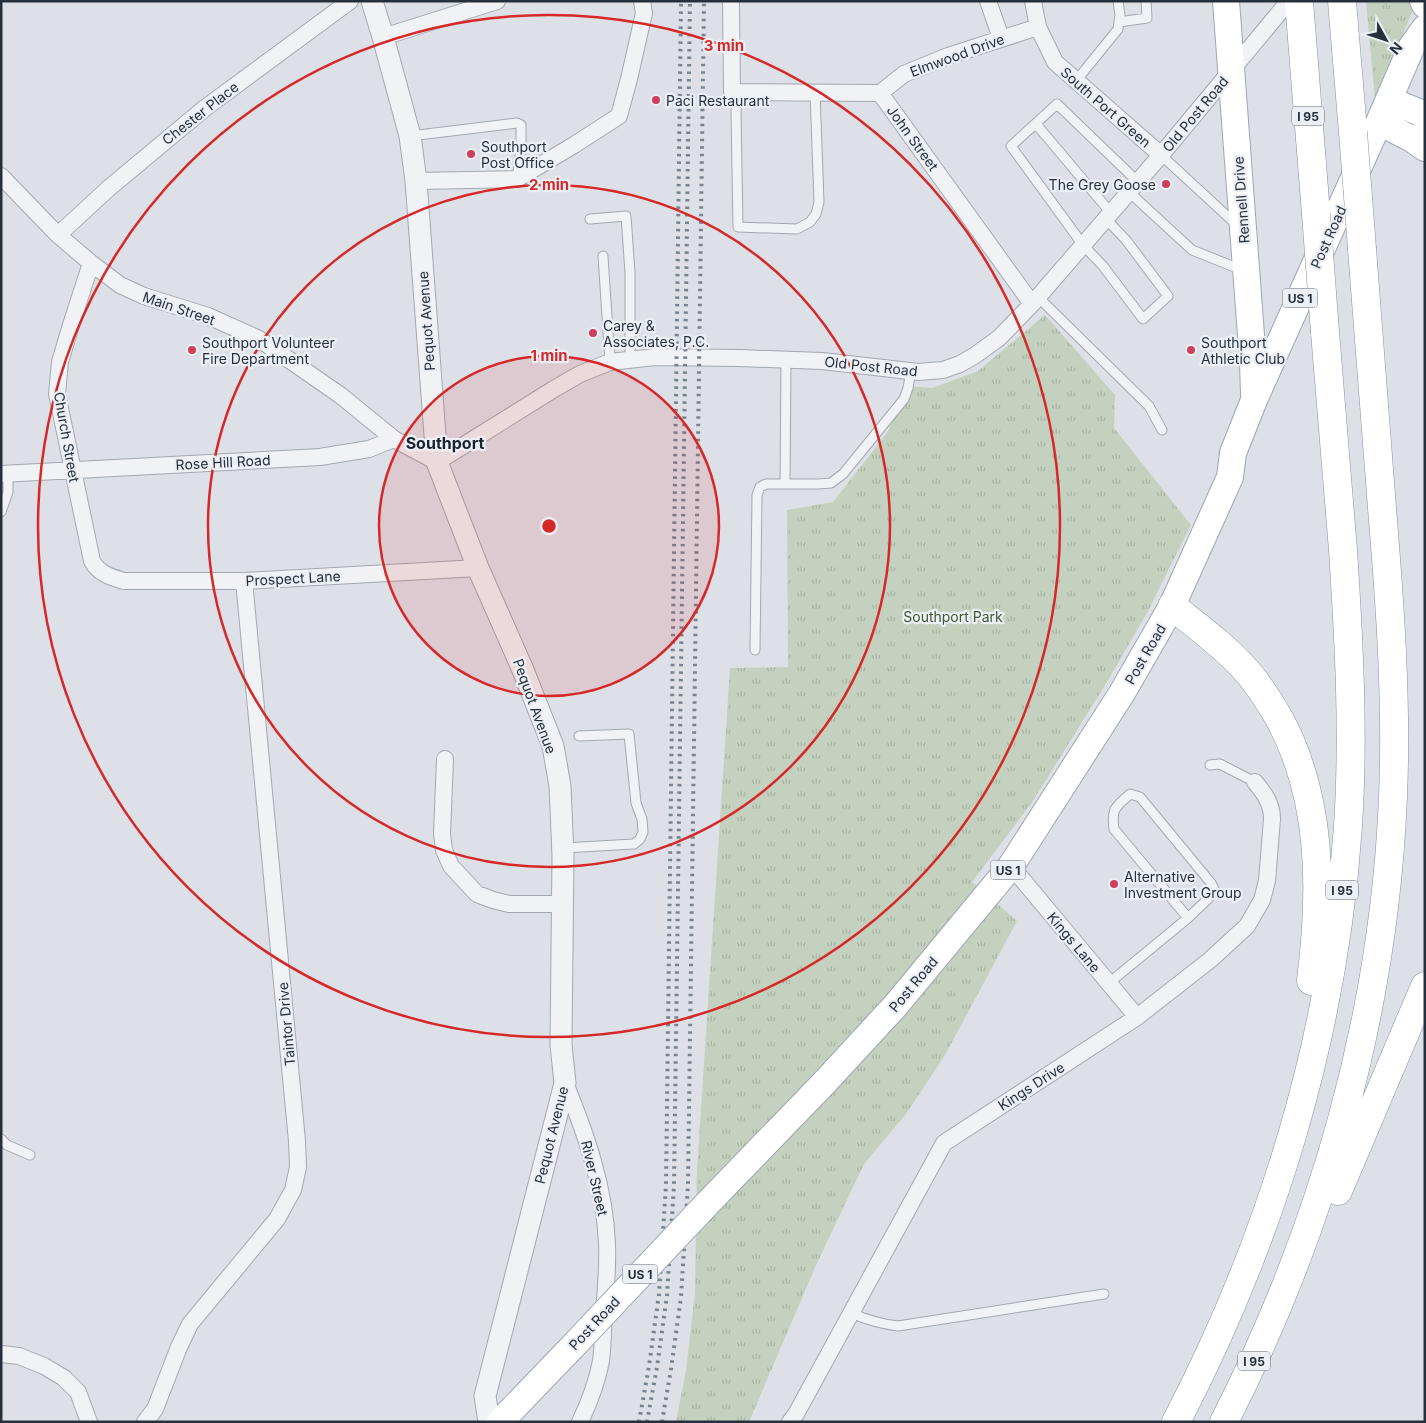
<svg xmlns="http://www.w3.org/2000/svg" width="1426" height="1423" font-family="Inter,sans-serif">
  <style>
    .grass { fill: url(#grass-tufts) }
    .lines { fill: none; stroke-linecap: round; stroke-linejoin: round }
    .service-casing { stroke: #a2a8b1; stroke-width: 11 }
    .minor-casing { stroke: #a2a8b1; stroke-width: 18 }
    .tertiary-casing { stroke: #a2a8b1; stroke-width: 23 }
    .primary-casing { stroke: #9ca6b3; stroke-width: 28 }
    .motorway-casing { stroke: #84909e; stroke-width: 29 }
    .service { stroke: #f0f2f5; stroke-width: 9 }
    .minor { stroke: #f0f2f5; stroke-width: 16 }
    .tertiary { stroke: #f0f2f5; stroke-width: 21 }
    .primary { stroke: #fff; stroke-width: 26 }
    .motorway { stroke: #fff; stroke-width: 28 }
    .rail { stroke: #768291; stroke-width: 4; stroke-dasharray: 2.5 5; stroke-linecap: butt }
    .primary-bridge-casing { stroke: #9ca6b3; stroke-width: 28; stroke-linecap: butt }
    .motorway-bridge-casing { stroke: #84909e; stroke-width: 29; stroke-linecap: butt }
    .primary-bridge { stroke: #fff; stroke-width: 26 }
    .motorway-bridge { stroke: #fff; stroke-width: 28 }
    .ring { fill: none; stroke: #d62828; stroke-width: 2.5 }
    .poi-dot { fill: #ce3f5d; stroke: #ecf0f5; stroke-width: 2 }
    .labels { text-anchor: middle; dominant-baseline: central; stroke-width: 4.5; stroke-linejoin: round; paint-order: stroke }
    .shield { fill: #ecf0f5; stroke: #616a74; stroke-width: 1 }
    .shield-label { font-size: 12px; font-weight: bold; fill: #26303d }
    .street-label { font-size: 14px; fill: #26303d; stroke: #ecf0f5 }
    .poi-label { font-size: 14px; fill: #26303d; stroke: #ecf0f5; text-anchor: start }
    .park-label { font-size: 14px; fill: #3d5934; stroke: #ecf0f5 }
    .quarter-label { font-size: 16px; font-weight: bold; fill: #19212e; stroke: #ecf0f5 }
    .centre { fill: #d62828; stroke: #ecf0f5; stroke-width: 2.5 }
    .ring-label { font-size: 15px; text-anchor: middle; font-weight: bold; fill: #d62828; stroke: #ecf0f5; stroke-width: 4.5; stroke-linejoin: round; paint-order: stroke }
  </style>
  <defs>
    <pattern id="grass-tufts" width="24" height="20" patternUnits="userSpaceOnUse" patternTransform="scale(1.25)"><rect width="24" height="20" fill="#c4d1be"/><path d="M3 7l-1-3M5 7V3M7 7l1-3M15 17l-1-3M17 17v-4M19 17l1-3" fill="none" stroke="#a8b4a4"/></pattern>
  </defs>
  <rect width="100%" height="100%" fill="#dde1e7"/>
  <path class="grass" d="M 1366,1 L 1417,1 L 1375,99 Z
    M 1045,315 L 1115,395 L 1114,428 L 1191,525 L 1147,613 L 1107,682 L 1033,801 L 972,882 L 1017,921 L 945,1055 L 906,1114 L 864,1164 L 817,1263 L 749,1422 L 676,1422 L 686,1370 L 695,1293 L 697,1170 L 730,668 L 788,667 L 787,510 L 833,502 L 887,433 L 909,386 L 932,388 L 978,371 Z"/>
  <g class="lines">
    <g class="service-casing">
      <path id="service" d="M 1119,22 L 1147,18 L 1146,1
        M 1076,81 L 1118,29 L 1120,15 L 1118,1
        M 737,92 L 736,112 L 738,227 L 797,229 L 810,222 L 816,214 L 819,202 L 815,92
        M 1036,124 L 1111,213
        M 410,136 L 517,123 L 521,125 L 521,149 L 517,179
        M 1161,155 L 1238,226
        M 1129,192 L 1192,250 L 1242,270
        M 590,219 L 626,216 L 630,273 L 630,360
        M 1106,219 L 1126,240 L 1168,296 L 1143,319 L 1103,266 L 1083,245 L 1011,146 L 1057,104 L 1138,182
        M 603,256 L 610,362
        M 1038,297 L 1149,406 L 1162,430
        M 785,484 L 786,360
        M 1,512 L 8,492 L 8,473
        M 755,650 L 757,495 L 760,487 L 766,484 L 818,484 L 831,483 L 843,474 L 904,399 L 908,388 L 911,371
        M 1210,765 L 1220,764 L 1255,782
        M 563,848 L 634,844 L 640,839 L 643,832 L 642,819 L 636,803 L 629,734 L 579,736
        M 1109,983 L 1188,918 L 1210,897 L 1214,889 L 1211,883 L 1140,797 L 1130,794 C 1116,807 1111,808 1114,829 L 1188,918
        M 1,1139 L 7,1145 L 30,1155
        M 851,1313 C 867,1320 881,1324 898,1326 L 1104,1294"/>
    </g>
    <g class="minor-casing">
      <path id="minor" d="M 731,1 L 732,92 L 880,93 L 1032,304
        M 988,1 L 1001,38
        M 1033,1 L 1038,27 L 1055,62 L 1161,155
        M 383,37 L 497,1
        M 880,93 L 904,74 L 948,56 L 1038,27
        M 1,176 L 58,235 L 91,263 L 120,285 L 144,296 L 208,316 L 259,339 L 340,395 L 394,439
        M 416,181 L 517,179 L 574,145 L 619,116 L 629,79 L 644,13 L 642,1
        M 58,235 L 109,188 L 205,108 L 350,1
        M 91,263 L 71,325 L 60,362 L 57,394 L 92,561 C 99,574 111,577 124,581 L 244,581 L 478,568
        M 1,474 L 320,457 L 369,449 L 394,439 L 437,462 L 554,389 L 580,374 L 610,362 L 655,357 L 739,358 L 822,361 L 918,372 L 943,370 L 960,364 L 974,356 L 999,338 L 1032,304 L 1161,155 L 1289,1
        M 445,759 L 442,834 L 444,850 L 451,866 L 477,894 L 493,900 L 509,904 L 563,904
        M 1011,866 L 1137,1017
        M 565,1083 C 586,1134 605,1188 607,1244 C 608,1266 606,1289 604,1312 C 603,1328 603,1345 601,1361 C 597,1382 589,1403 580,1422
        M 1,1354 L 19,1356 L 44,1366 L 64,1378 L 78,1392 L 89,1422
        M 145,1422 L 155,1409 L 179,1347 L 190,1324 L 277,1219 L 293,1190 L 298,1167 L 297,1141 L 244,581
        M 790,1422 L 796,1414 L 944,1143 L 1137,1017 L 1210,960 L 1247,926 L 1262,900 L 1267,881 L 1272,819 C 1272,804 1265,794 1255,782"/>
    </g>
    <g class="tertiary-casing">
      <path id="tertiary" d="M 372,1 L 383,37 L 410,136 L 416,181 L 437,462 L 478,568 L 523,670 L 553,746 L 560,786 L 563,856 L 561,1045 L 565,1083 L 485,1396 L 489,1422"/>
    </g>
    <g class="primary-casing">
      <path id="primary" d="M 1226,1 L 1253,362 L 1254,394
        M 1423,1 L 1425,5
        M 1389,100 L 1421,113 L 1425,118
        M 1379,122 L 1412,139 L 1425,148
        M 705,1206 L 825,1082 L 896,1005 L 1011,866 L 1122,693 L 1172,606 L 1230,477 L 1233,453 L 1254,400 L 1379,122 L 1412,46 L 1425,28
        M 500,1422 L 576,1343"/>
    </g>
    <g class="motorway-casing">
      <path id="motorway" d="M 1299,1 L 1316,214
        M 1342,1 L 1353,132
        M 1172,606 C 1197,626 1223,645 1244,668 C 1258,683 1269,701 1279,718 C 1323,799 1322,892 1311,981
        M 1338,1191 L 1425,986
        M 1176,1422 C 1272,1238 1334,1034 1348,826 C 1354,734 1349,642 1343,550 C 1337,478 1331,405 1325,332
        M 1224,1422 C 1323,1228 1384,1015 1393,797 C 1397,701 1390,604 1382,508 C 1375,422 1369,335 1362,249"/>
    </g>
    <use href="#service" class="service"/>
    <use href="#minor" class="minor"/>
    <use href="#tertiary" class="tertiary"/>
    <use href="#primary" class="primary"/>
    <use href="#motorway" class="motorway"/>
    <path class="rail" d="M 639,1422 L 649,1366 L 659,1294 L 666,1185 L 681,1
      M 647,1422 L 657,1367 L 667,1295 L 674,1185 L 690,1
      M 662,1422 L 671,1369 L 681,1297 L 688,1185 L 704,1"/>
    <g class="primary-bridge-casing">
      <path id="primary-bridge" d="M 576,1343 L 705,1206"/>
    </g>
    <g class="motorway-bridge-casing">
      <path id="motorway-bridge" d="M 1353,132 L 1362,249
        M 1316,214 L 1325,332"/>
    </g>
    <use href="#primary-bridge" class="primary-bridge"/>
    <use href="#motorway-bridge" class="motorway-bridge"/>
  </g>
  <circle cx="549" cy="526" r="170" fill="#d62828" fill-opacity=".12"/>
  <g class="ring">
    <circle cx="549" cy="526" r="170"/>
    <circle cx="549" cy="526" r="341"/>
    <circle cx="549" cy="526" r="511"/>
  </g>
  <g class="poi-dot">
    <circle cx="656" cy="100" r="5"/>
    <circle cx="471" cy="154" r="5"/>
    <circle cx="1166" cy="184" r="5"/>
    <circle cx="593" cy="333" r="5"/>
    <circle cx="192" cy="350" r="5"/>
    <circle cx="1191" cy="350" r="5"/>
    <circle cx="1114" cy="884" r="5"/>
  </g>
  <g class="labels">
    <g class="shield">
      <rect x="1292" y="106.5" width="32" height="19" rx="4"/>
      <rect x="1282.5" y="288.5" width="35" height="19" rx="4"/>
      <rect x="990.5" y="860.5" width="35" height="19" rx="4"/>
      <rect x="1326" y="880.5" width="32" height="19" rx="4"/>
      <rect x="622.5" y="1264.5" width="35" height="19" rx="4"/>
      <rect x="1238" y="1351.5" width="32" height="19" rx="4"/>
    </g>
    <g class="shield-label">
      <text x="1308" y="116">I 95</text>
      <text x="1300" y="298">US 1</text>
      <text x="1008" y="870">US 1</text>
      <text x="1342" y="890">I 95</text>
      <text x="640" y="1274">US 1</text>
      <text x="1254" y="1361">I 95</text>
    </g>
    <g class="street-label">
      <text transform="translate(957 55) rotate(-20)">Elmwood Drive</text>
      <text transform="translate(1106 107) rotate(41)">South Port Green</text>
      <text transform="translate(200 113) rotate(-38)">Chester Place</text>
      <text transform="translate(1195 114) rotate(-50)">Old Post Road</text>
      <text transform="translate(913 138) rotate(54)">John Street</text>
      <text transform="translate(1241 200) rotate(-94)">Rennell Drive</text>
      <text transform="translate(1328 237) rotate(-66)">Post Road</text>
      <text transform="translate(179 308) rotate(19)">Main Street</text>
      <text transform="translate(426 321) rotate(-94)">Pequot Avenue</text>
      <text transform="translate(871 366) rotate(6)">Old Post Road</text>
      <text transform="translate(67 437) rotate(80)">Church Street</text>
      <text transform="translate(223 462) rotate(-3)">Rose Hill Road</text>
      <text transform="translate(293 578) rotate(-3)">Prospect Lane</text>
      <text transform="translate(1145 654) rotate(-60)">Post Road</text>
      <text transform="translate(535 706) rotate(70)">Pequot Avenue</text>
      <text transform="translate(1074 942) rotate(50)">Kings Lane</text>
      <text transform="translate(913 984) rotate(-50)">Post Road</text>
      <text transform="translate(286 1024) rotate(-95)">Taintor Drive</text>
      <text transform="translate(1031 1086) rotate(-33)">Kings Drive</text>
      <text transform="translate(551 1135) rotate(-76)">Pequot Avenue</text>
      <text transform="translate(595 1178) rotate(77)">River Street</text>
      <text transform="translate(594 1323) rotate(-47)">Post Road</text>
    </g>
    <g class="poi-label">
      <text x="666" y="100">Paci Restaurant</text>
      <text x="481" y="146">Southport<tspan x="481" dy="16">Post Office</tspan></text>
      <text x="1156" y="184" text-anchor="end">The Grey Goose</text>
      <text x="603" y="325">Carey &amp;<tspan x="603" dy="16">Associates, P.C.</tspan></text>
      <text x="202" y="342">Southport Volunteer<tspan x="202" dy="16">Fire Department</tspan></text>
      <text x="1201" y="342">Southport<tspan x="1201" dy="16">Athletic Club</tspan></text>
      <text x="1124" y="876">Alternative<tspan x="1124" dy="16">Investment Group</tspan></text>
    </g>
    <g class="park-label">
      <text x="953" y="616">Southport Park</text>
    </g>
    <g class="quarter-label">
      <text x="445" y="443">Southport</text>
    </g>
  </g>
  <circle cx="549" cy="526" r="8" class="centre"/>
  <g class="ring-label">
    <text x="724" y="51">3 min</text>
    <text x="549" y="190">2 min</text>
    <text x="549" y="361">1 min</text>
  </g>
  <rect width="1426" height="1423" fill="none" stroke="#26303d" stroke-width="5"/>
  <g transform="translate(1386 40) rotate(130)" stroke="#ecf0f5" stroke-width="4" paint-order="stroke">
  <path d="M0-4L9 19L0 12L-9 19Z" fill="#26303d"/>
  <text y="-8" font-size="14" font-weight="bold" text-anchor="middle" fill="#26303d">N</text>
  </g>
</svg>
